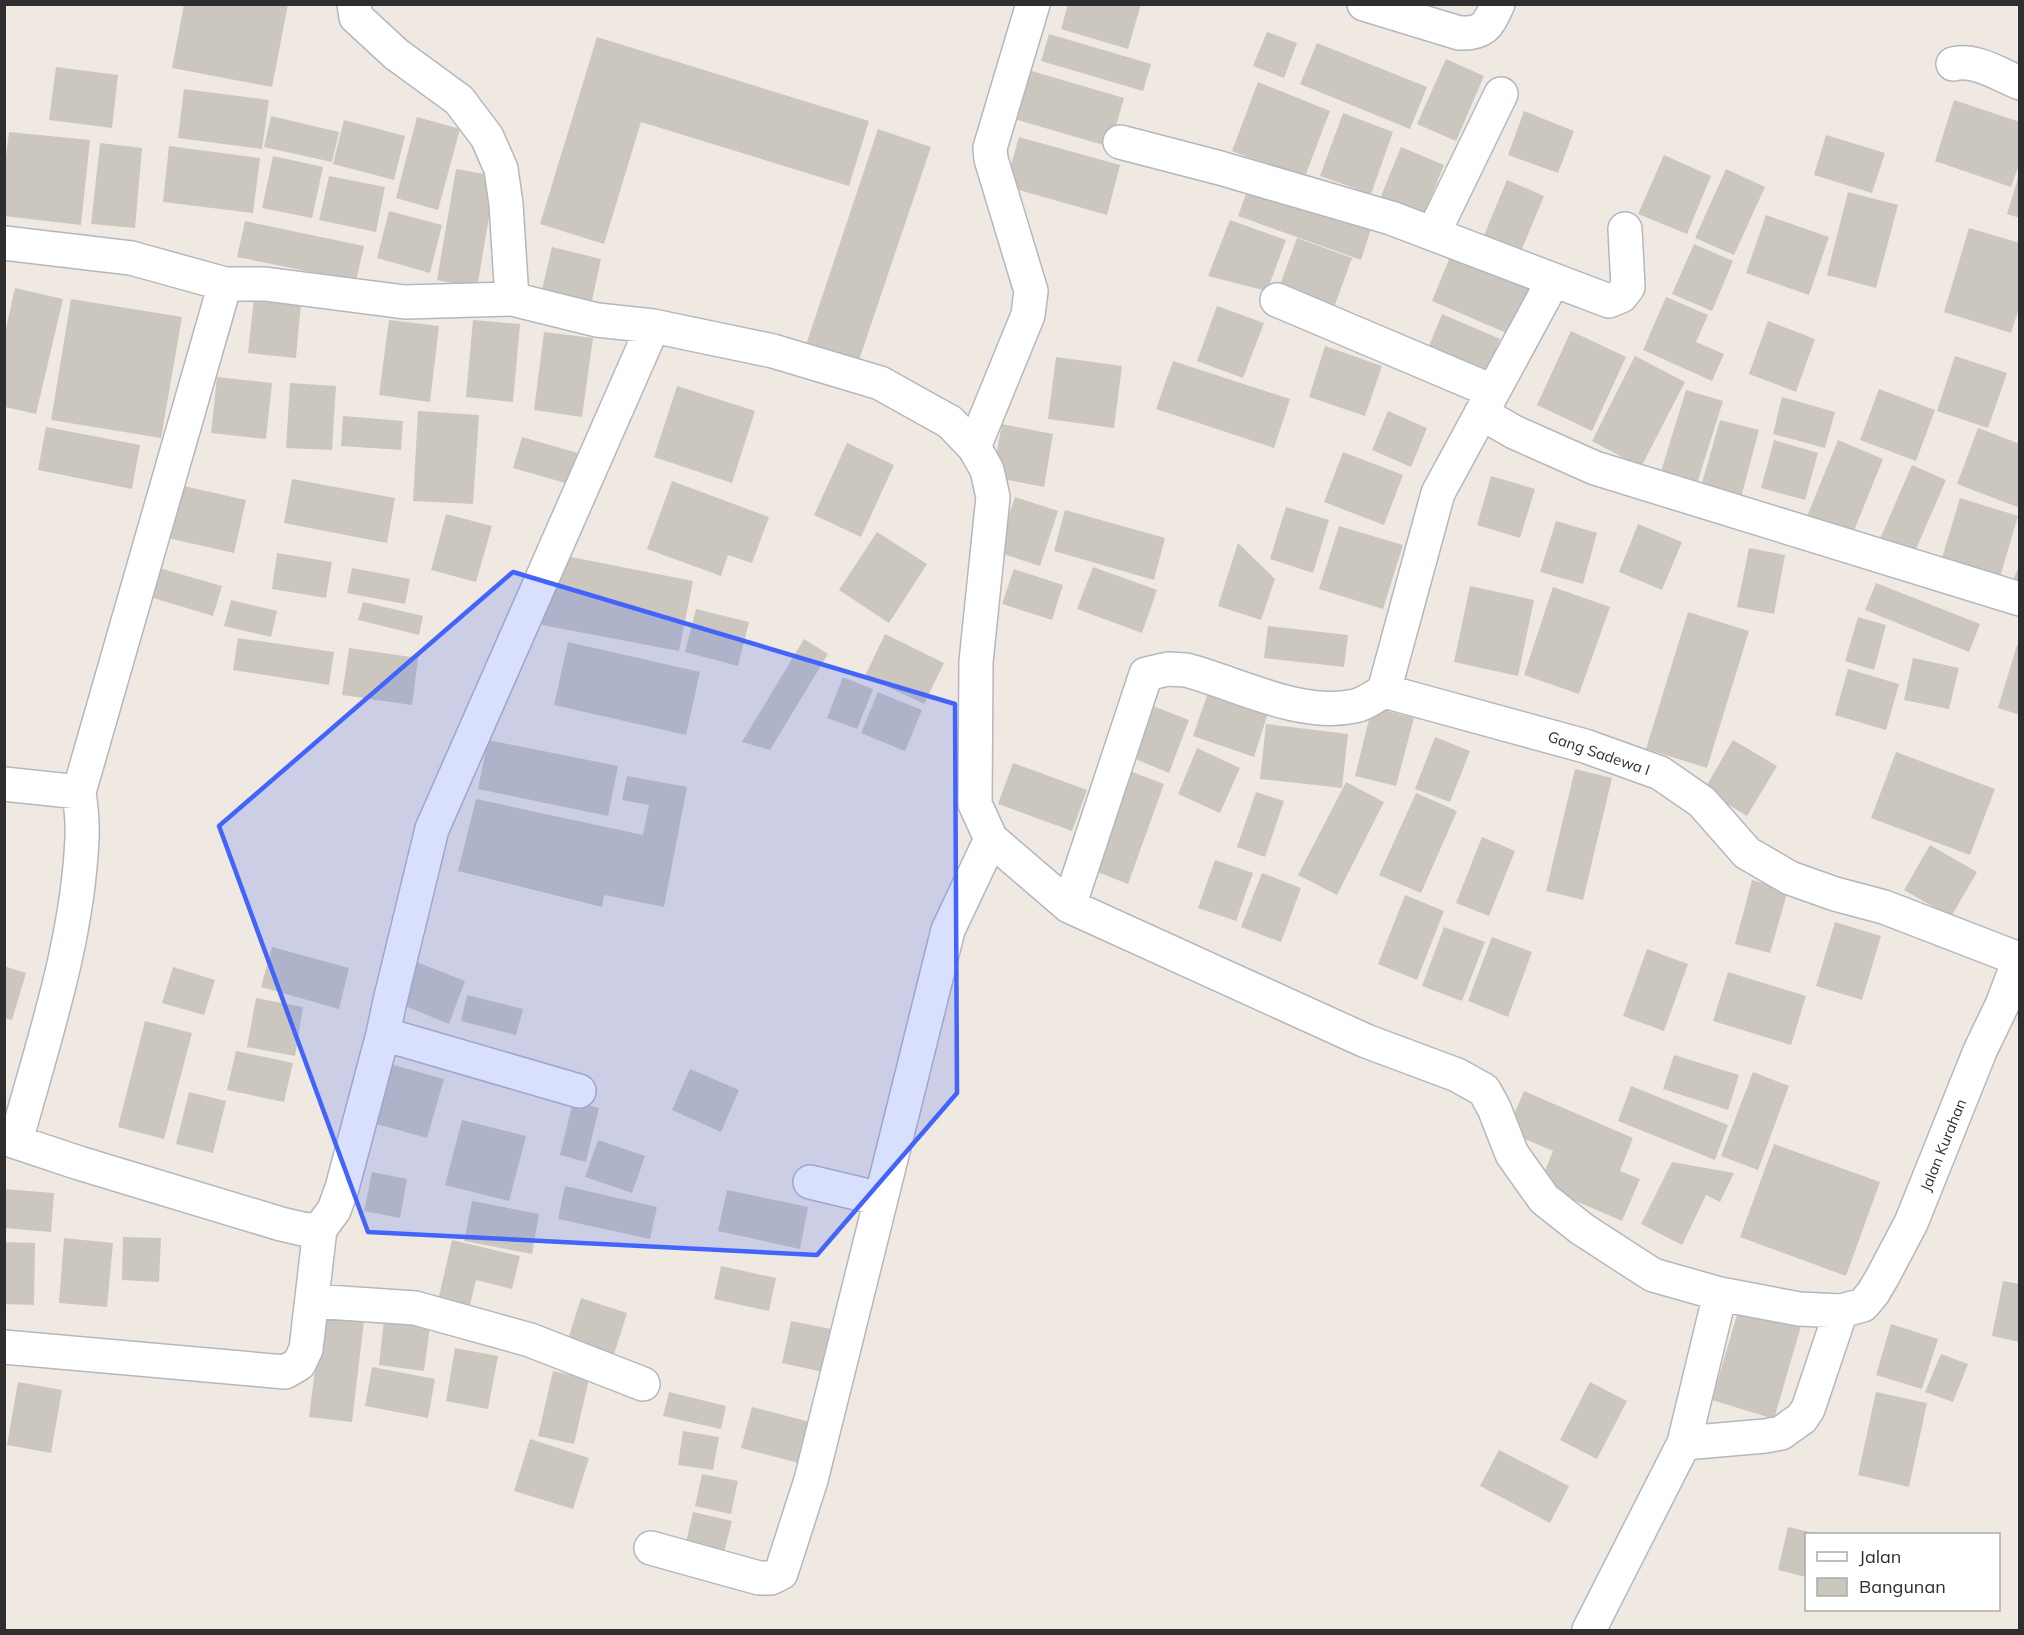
<svg xmlns="http://www.w3.org/2000/svg" width="2024" height="1635" font-family="Mulish,sans-serif">
  <style>
    .building { fill: #cbc7bf }
    .lines { fill: none; stroke-linecap: round; stroke-linejoin: round }
    .minor-casing { stroke: #b4b7c1; stroke-width: 36 }
    .minor { stroke: #fff; stroke-width: 33 }
    .marked { fill: #4264fb; fill-opacity: 0.2; stroke: #4264fb; stroke-width: 4.5; stroke-linejoin: round }
    .labels { text-anchor: middle; dominant-baseline: central; stroke-width: 4.5; stroke-linejoin: round; paint-order: stroke }
    .street-label { font-size: 15px; fill: #2e2e2e; stroke: #fff }
  </style>
  <rect width="100%" height="100%" fill="#efe9e1"/>
  <path class="building" d="M 184,4 L 288,4 L 272,87 L 172,68 Z
    M 1068,4 L 1141,4 L 1128,49 L 1061,29 Z
    M 1267,32 L 1297,43 L 1284,78 L 1253,66 Z
    M 1049,34 L 1151,64 L 1143,91 L 1041,61 Z
    M 597,37 L 869,121 L 849,186 L 641,122 L 604,244 L 540,224 Z
    M 1317,43 L 1427,87 L 1410,129 L 1300,84 Z
    M 1446,59 L 1484,76 L 1456,141 L 1417,124 Z
    M 56,67 L 118,75 L 112,128 L 49,120 Z
    M 1018,67 L 1124,98 L 1110,147 L 1004,116 Z
    M 1258,82 L 1330,111 L 1304,179 L 1232,151 Z
    M 184,89 L 269,100 L 262,149 L 178,138 Z
    M 1954,100 L 2020,122 L 2020,162 L 2011,187 L 1935,161 Z
    M 1524,111 L 1574,131 L 1558,173 L 1508,155 Z
    M 1343,113 L 1393,132 L 1371,194 L 1320,176 Z
    M 271,116 L 339,132 L 332,162 L 264,147 Z
    M 417,117 L 460,129 L 438,210 L 396,198 Z
    M 344,120 L 405,136 L 394,180 L 333,164 Z
    M 878,129 L 931,147 L 857,366 L 805,348 Z
    M 9,132 L 90,140 L 81,225 L 4,216 L 4,172 Z
    M 1826,135 L 1885,153 L 1872,193 L 1814,175 Z
    M 1019,137 L 1120,165 L 1107,215 L 1005,186 Z
    M 100,143 L 142,148 L 135,228 L 91,224 Z
    M 169,146 L 260,158 L 253,213 L 163,202 Z
    M 1401,147 L 1444,165 L 1422,219 L 1379,201 Z
    M 1664,155 L 1711,176 L 1687,234 L 1638,214 Z
    M 273,156 L 323,167 L 312,218 L 262,208 Z
    M 456,169 L 496,176 L 477,288 L 437,280 Z
    M 1726,169 L 1765,187 L 1734,255 L 1695,238 Z
    M 2019,175 L 2020,175 L 2020,218 L 2007,214 Z
    M 329,176 L 385,187 L 376,232 L 319,220 Z
    M 1251,180 L 1373,223 L 1361,260 L 1238,216 Z
    M 1507,180 L 1544,196 L 1519,256 L 1482,240 Z
    M 1848,192 L 1898,205 L 1876,288 L 1827,275 Z
    M 389,211 L 442,225 L 430,273 L 377,258 Z
    M 1766,215 L 1829,237 L 1809,295 L 1746,273 Z
    M 1230,220 L 1286,240 L 1267,291 L 1208,276 Z
    M 245,221 L 364,246 L 356,281 L 237,257 Z
    M 1969,228 L 2020,243 L 2020,305 L 2011,333 L 1944,312 Z
    M 1297,238 L 1352,258 L 1332,313 L 1277,293 Z
    M 1694,244 L 1733,261 L 1712,311 L 1672,294 Z
    M 552,247 L 601,259 L 591,305 L 541,294 Z
    M 1454,247 L 1542,283 L 1518,338 L 1432,301 Z
    M 15,288 L 63,299 L 36,414 L 5,407 L 5,333 Z
    M 1666,297 L 1708,315 L 1696,342 L 1724,354 L 1712,381 L 1643,350 Z
    M 254,298 L 301,303 L 296,358 L 248,353 Z
    M 71,299 L 182,317 L 161,438 L 51,420 Z
    M 1217,306 L 1264,323 L 1243,378 L 1197,361 Z
    M 1442,314 L 1500,339 L 1487,370 L 1429,346 Z
    M 389,320 L 439,326 L 430,402 L 379,395 Z
    M 473,320 L 520,324 L 513,402 L 466,397 Z
    M 1768,321 L 1815,339 L 1796,392 L 1749,374 Z
    M 1571,331 L 1626,357 L 1592,431 L 1537,405 Z
    M 544,332 L 593,338 L 582,417 L 534,410 Z
    M 1325,346 L 1382,366 L 1365,416 L 1309,397 Z
    M 1635,356 L 1685,382 L 1641,467 L 1592,441 Z
    M 1955,356 L 2007,373 L 1988,428 L 1937,411 Z
    M 1056,357 L 1122,366 L 1114,428 L 1048,419 Z
    M 1173,361 L 1290,399 L 1274,448 L 1156,409 Z
    M 217,377 L 272,383 L 266,439 L 211,433 Z
    M 290,383 L 336,386 L 332,450 L 286,448 Z
    M 677,386 L 755,411 L 732,483 L 654,457 Z
    M 1879,389 L 1935,410 L 1916,461 L 1860,440 Z
    M 1686,390 L 1723,401 L 1695,490 L 1659,478 Z
    M 1782,397 L 1835,412 L 1825,448 L 1773,434 Z
    M 418,411 L 479,415 L 473,504 L 413,501 Z
    M 1388,411 L 1427,428 L 1411,467 L 1372,450 Z
    M 343,416 L 403,421 L 401,450 L 341,446 Z
    M 1720,420 L 1759,430 L 1740,501 L 1700,490 Z
    M 1002,424 L 1053,434 L 1044,487 L 992,477 Z
    M 46,427 L 140,445 L 132,489 L 38,470 Z
    M 1978,428 L 2020,444 L 2020,508 L 1957,484 Z
    M 522,437 L 588,456 L 579,487 L 513,468 Z
    M 1774,440 L 1818,453 L 1805,500 L 1761,488 Z
    M 1838,440 L 1883,459 L 1851,538 L 1806,519 Z
    M 847,443 L 894,465 L 861,537 L 814,515 Z
    M 1343,452 L 1403,475 L 1384,525 L 1324,502 Z
    M 1912,465 L 1946,480 L 1910,563 L 1876,548 Z
    M 1491,476 L 1535,489 L 1520,538 L 1477,525 Z
    M 292,479 L 395,498 L 387,543 L 284,523 Z
    M 672,481 L 769,517 L 752,563 L 728,555 L 721,576 L 647,549 Z
    M 175,484 L 246,500 L 234,553 L 163,537 Z
    M 1015,497 L 1058,511 L 1040,566 L 997,552 Z
    M 1960,498 L 2018,516 L 2000,577 L 1942,558 Z
    M 1286,507 L 1329,520 L 1313,573 L 1270,559 Z
    M 1065,510 L 1165,538 L 1154,580 L 1054,551 Z
    M 446,514 L 492,526 L 476,582 L 431,570 Z
    M 1556,521 L 1597,533 L 1583,584 L 1540,572 Z
    M 1638,524 L 1682,542 L 1662,590 L 1619,572 Z
    M 1339,526 L 1403,545 L 1383,609 L 1319,589 Z
    M 877,532 L 927,564 L 889,623 L 839,590 Z
    M 1238,543 L 1275,579 L 1261,620 L 1218,606 Z
    M 1749,548 L 1785,555 L 1774,614 L 1737,607 Z
    M 277,553 L 332,562 L 326,598 L 272,589 Z
    M 556,554 L 693,581 L 679,651 L 542,625 Z
    M 2020,564 L 2020,588 L 2011,585 Z
    M 1093,567 L 1157,590 L 1142,633 L 1077,609 Z
    M 159,568 L 222,586 L 213,616 L 150,597 Z
    M 352,568 L 410,579 L 405,604 L 347,593 Z
    M 1014,569 L 1063,585 L 1052,620 L 1002,604 Z
    M 1876,583 L 1980,624 L 1969,652 L 1865,610 Z
    M 1470,586 L 1534,600 L 1518,676 L 1454,662 Z
    M 1553,587 L 1610,607 L 1579,694 L 1524,675 Z
    M 231,600 L 277,611 L 271,637 L 224,626 Z
    M 363,602 L 423,616 L 419,635 L 358,620 Z
    M 696,609 L 749,622 L 738,666 L 685,652 Z
    M 1688,612 L 1749,631 L 1707,768 L 1646,749 Z
    M 1858,617 L 1886,625 L 1874,670 L 1845,661 Z
    M 1268,626 L 1348,635 L 1344,667 L 1264,658 Z
    M 885,634 L 944,663 L 924,704 L 865,676 Z
    M 238,638 L 334,652 L 329,685 L 233,670 Z
    M 804,639 L 828,654 L 770,750 L 742,742 Z
    M 568,642 L 700,672 L 686,735 L 554,705 Z
    M 2017,645 L 2020,646 L 2020,715 L 1998,708 Z
    M 349,648 L 418,658 L 412,705 L 342,695 Z
    M 1913,658 L 1959,668 L 1949,709 L 1904,700 Z
    M 1848,669 L 1899,684 L 1886,730 L 1835,715 Z
    M 843,677 L 873,689 L 857,729 L 827,718 Z
    M 1210,687 L 1270,707 L 1254,757 L 1193,736 Z
    M 878,692 L 922,710 L 905,751 L 861,733 Z
    M 1153,706 L 1189,720 L 1169,773 L 1133,758 Z
    M 1372,707 L 1414,718 L 1396,786 L 1355,776 Z
    M 1266,724 L 1348,734 L 1342,788 L 1260,779 Z
    M 1435,737 L 1470,751 L 1450,802 L 1415,789 Z
    M 488,740 L 618,766 L 608,816 L 478,789 Z
    M 1733,740 L 1777,766 L 1747,816 L 1704,790 Z
    M 1197,748 L 1240,768 L 1220,813 L 1178,794 Z
    M 1896,752 L 1995,789 L 1970,855 L 1871,818 Z
    M 1013,763 L 1087,790 L 1072,831 L 998,804 Z
    M 1575,769 L 1612,778 L 1583,900 L 1546,891 Z
    M 1127,770 L 1164,784 L 1128,884 L 1090,869 Z
    M 627,776 L 687,787 L 664,907 L 604,895 L 602,907 L 458,871 L 476,799 L 643,835 L 649,805 L 622,800 Z
    M 1346,782 L 1384,802 L 1337,895 L 1298,875 Z
    M 1256,792 L 1284,801 L 1265,857 L 1237,847 Z
    M 1416,793 L 1457,811 L 1421,893 L 1379,875 Z
    M 1482,837 L 1515,851 L 1489,916 L 1456,903 Z
    M 1930,845 L 1977,872 L 1951,917 L 1904,890 Z
    M 1215,860 L 1253,873 L 1236,921 L 1198,908 Z
    M 1262,873 L 1301,888 L 1281,942 L 1241,927 Z
    M 1752,880 L 1788,890 L 1770,953 L 1735,944 Z
    M 1405,895 L 1444,911 L 1417,980 L 1378,964 Z
    M 1835,922 L 1881,936 L 1862,1000 L 1816,986 Z
    M 1444,927 L 1485,942 L 1462,1001 L 1422,986 Z
    M 1492,937 L 1532,952 L 1508,1017 L 1468,1001 Z
    M 272,947 L 349,968 L 339,1009 L 261,987 Z
    M 1647,949 L 1688,964 L 1664,1031 L 1623,1016 Z
    M 414,961 L 465,981 L 449,1024 L 398,1003 Z
    M 4,966 L 26,973 L 12,1020 L 4,1018 Z
    M 173,967 L 215,980 L 204,1015 L 162,1003 Z
    M 1728,972 L 1806,996 L 1791,1045 L 1713,1021 Z
    M 467,995 L 523,1009 L 516,1035 L 461,1021 Z
    M 256,998 L 303,1007 L 295,1056 L 247,1047 Z
    M 145,1021 L 192,1033 L 164,1139 L 118,1127 Z
    M 236,1051 L 293,1063 L 284,1102 L 227,1090 Z
    M 1674,1055 L 1739,1075 L 1728,1110 L 1663,1089 Z
    M 390,1064 L 444,1079 L 427,1138 L 373,1123 Z
    M 690,1069 L 739,1090 L 721,1132 L 672,1110 Z
    M 1753,1072 L 1789,1086 L 1758,1170 L 1721,1156 Z
    M 1631,1086 L 1728,1125 L 1715,1160 L 1618,1121 Z
    M 1524,1091 L 1633,1138 L 1620,1171 L 1640,1179 L 1622,1221 L 1539,1185 L 1553,1151 L 1507,1131 Z
    M 189,1092 L 226,1101 L 213,1153 L 176,1144 Z
    M 573,1101 L 599,1108 L 586,1162 L 560,1155 Z
    M 462,1120 L 526,1136 L 509,1201 L 445,1185 Z
    M 598,1140 L 645,1156 L 632,1193 L 585,1177 Z
    M 1774,1144 L 1880,1182 L 1846,1276 L 1740,1237 Z
    M 1672,1162 L 1734,1173 L 1720,1202 L 1706,1195 L 1682,1245 L 1641,1224 Z
    M 372,1172 L 407,1179 L 400,1218 L 364,1211 Z
    M 565,1186 L 657,1207 L 650,1239 L 558,1219 Z
    M 4,1189 L 54,1193 L 51,1232 L 4,1228 Z
    M 727,1190 L 808,1207 L 800,1249 L 718,1231 Z
    M 472,1201 L 539,1214 L 532,1254 L 464,1241 Z
    M 123,1237 L 161,1238 L 159,1282 L 122,1280 Z
    M 64,1238 L 113,1243 L 107,1307 L 59,1303 Z
    M 452,1240 L 520,1256 L 512,1289 L 476,1280 L 468,1313 L 437,1305 Z
    M 4,1242 L 35,1243 L 34,1305 L 4,1304 Z
    M 721,1266 L 776,1278 L 769,1311 L 714,1299 Z
    M 2003,1281 L 2020,1284 L 2020,1342 L 1992,1336 Z
    M 581,1298 L 627,1313 L 612,1361 L 566,1346 Z
    M 1739,1308 L 1801,1326 L 1774,1419 L 1712,1400 Z
    M 322,1315 L 364,1321 L 352,1422 L 309,1417 Z
    M 384,1320 L 430,1327 L 424,1371 L 379,1365 Z
    M 791,1321 L 831,1329 L 823,1372 L 782,1363 Z
    M 1891,1324 L 1938,1339 L 1922,1389 L 1876,1375 Z
    M 455,1348 L 498,1356 L 488,1409 L 446,1401 Z
    M 1941,1354 L 1968,1364 L 1953,1402 L 1925,1392 Z
    M 372,1367 L 435,1379 L 428,1418 L 365,1406 Z
    M 553,1371 L 589,1379 L 574,1444 L 538,1436 Z
    M 18,1382 L 62,1390 L 51,1453 L 7,1445 Z
    M 1590,1382 L 1627,1401 L 1597,1459 L 1560,1440 Z
    M 669,1392 L 726,1406 L 721,1429 L 663,1416 Z
    M 1876,1392 L 1927,1403 L 1909,1487 L 1858,1475 Z
    M 752,1407 L 810,1422 L 799,1463 L 741,1448 Z
    M 683,1431 L 719,1437 L 713,1470 L 678,1465 Z
    M 530,1439 L 589,1458 L 573,1509 L 514,1491 Z
    M 1499,1450 L 1569,1486 L 1550,1523 L 1480,1486 Z
    M 702,1474 L 738,1481 L 731,1514 L 695,1506 Z
    M 693,1512 L 732,1521 L 723,1556 L 685,1547 Z
    M 1788,1527 L 1818,1534 L 1806,1534 L 1806,1577 L 1778,1570 Z"/>
  <g class="lines">
    <g class="minor-casing">
      <path id="minor" d="M 354,4 L 356,17 L 396,54 L 459,100 L 487,137 L 501,169 L 506,204 L 512,299
        M 1364,4 L 1459,33 C 1485,34 1488,25 1498,4
        M 1953,64 C 1975,58 2000,75 2020,83
        M 1120,142 L 1220,168 L 1391,218 L 1609,301 L 1621,296 L 1628,287 L 1625,229
        M 1433,234 L 1501,94
        M 4,243 L 131,258 L 225,284 L 265,284 L 405,302 L 512,299 L 597,320 L 653,326 L 773,351 L 880,383 L 950,422 L 974,447 L 987,470 L 993,497 L 976,662 L 975,804 L 991,839 L 1069,906 L 1366,1041 L 1457,1075 L 1484,1090 L 1494,1108 L 1512,1154 L 1544,1199 L 1582,1229 L 1653,1275 L 1720,1294 L 1799,1309 L 1841,1311 L 1863,1305 L 1873,1293 L 1883,1276 L 1911,1223 L 1980,1051 L 2002,1005 L 2020,958
        M 1277,300 L 1492,391
        M 1481,413 L 1514,432 L 1595,468 L 2020,599
        M 974,447 L 1028,315 L 1031,291 L 991,159 L 990,148 L 1033,4
        M 1384,691 L 1585,746 L 1660,773 L 1702,802 L 1747,853 L 1790,878 L 1835,894 L 1884,907 L 2019,959
        M 4,784 L 79,792 L 225,284
        M 1069,906 L 1146,674 L 1168,669 L 1186,670 C 1239,684 1300,718 1355,706 C 1365,704 1375,696 1384,691 L 1438,493 L 1553,281
        M 383,1034 L 579,1091
        M 4,1138 L 79,1163 L 281,1224 L 307,1230 L 320,1229 L 334,1210 L 342,1188 L 383,1034 L 390,1001 L 432,829 L 653,326
        M 16,1141 C 43,1042 78,941 82,837 C 83,822 81,807 79,792
        M 810,1182 L 881,1199
        M 312,1301 L 415,1308 L 530,1340 L 643,1384
        M 4,1347 L 285,1372 L 299,1364 L 306,1349 L 320,1229
        M 1684,1443 L 1765,1436 L 1781,1433 L 1802,1418 L 1808,1409 L 1841,1311
        M 651,1548 L 759,1578 L 771,1578 L 781,1573 L 811,1480 L 948,930 L 991,839
        M 1589,1630 L 1684,1443 L 1720,1294"/>
    </g>
    <use href="#minor" class="minor"/>
  </g>
  <path class="marked" d="M 513,572 L 955,704 L 957,1093 L 817,1255 L 368,1232 L 219,826 Z"/>
  <g class="labels">
    <g class="street-label">
      <text transform="translate(1599 753) rotate(19)">Gang Sadewa I</text>
      <text transform="translate(1943 1145) rotate(-68)">Jalan Kurahan</text>
    </g>
  </g>
  <rect width="2024" height="1635" fill="none" stroke="#2e2e2e" stroke-width="12"/>
  <rect x="1805" y="1533" width="195" height="78" fill="#ffffff" stroke="#ababab" stroke-width="1.5"/>
  <rect x="1817" y="1552" width="30" height="9" fill="#ffffff" stroke="#ababab" stroke-width="1.5"/>
  <text x="1859" y="1563" font-size="18" fill="#2e2e2e">Jalan</text>
  <rect x="1817" y="1578" width="30" height="18" fill="#cbc7bf" stroke="#ababab" stroke-width="1.5"/>
  <text x="1859" y="1593" font-size="18" fill="#2e2e2e">Bangunan</text>
</svg>
